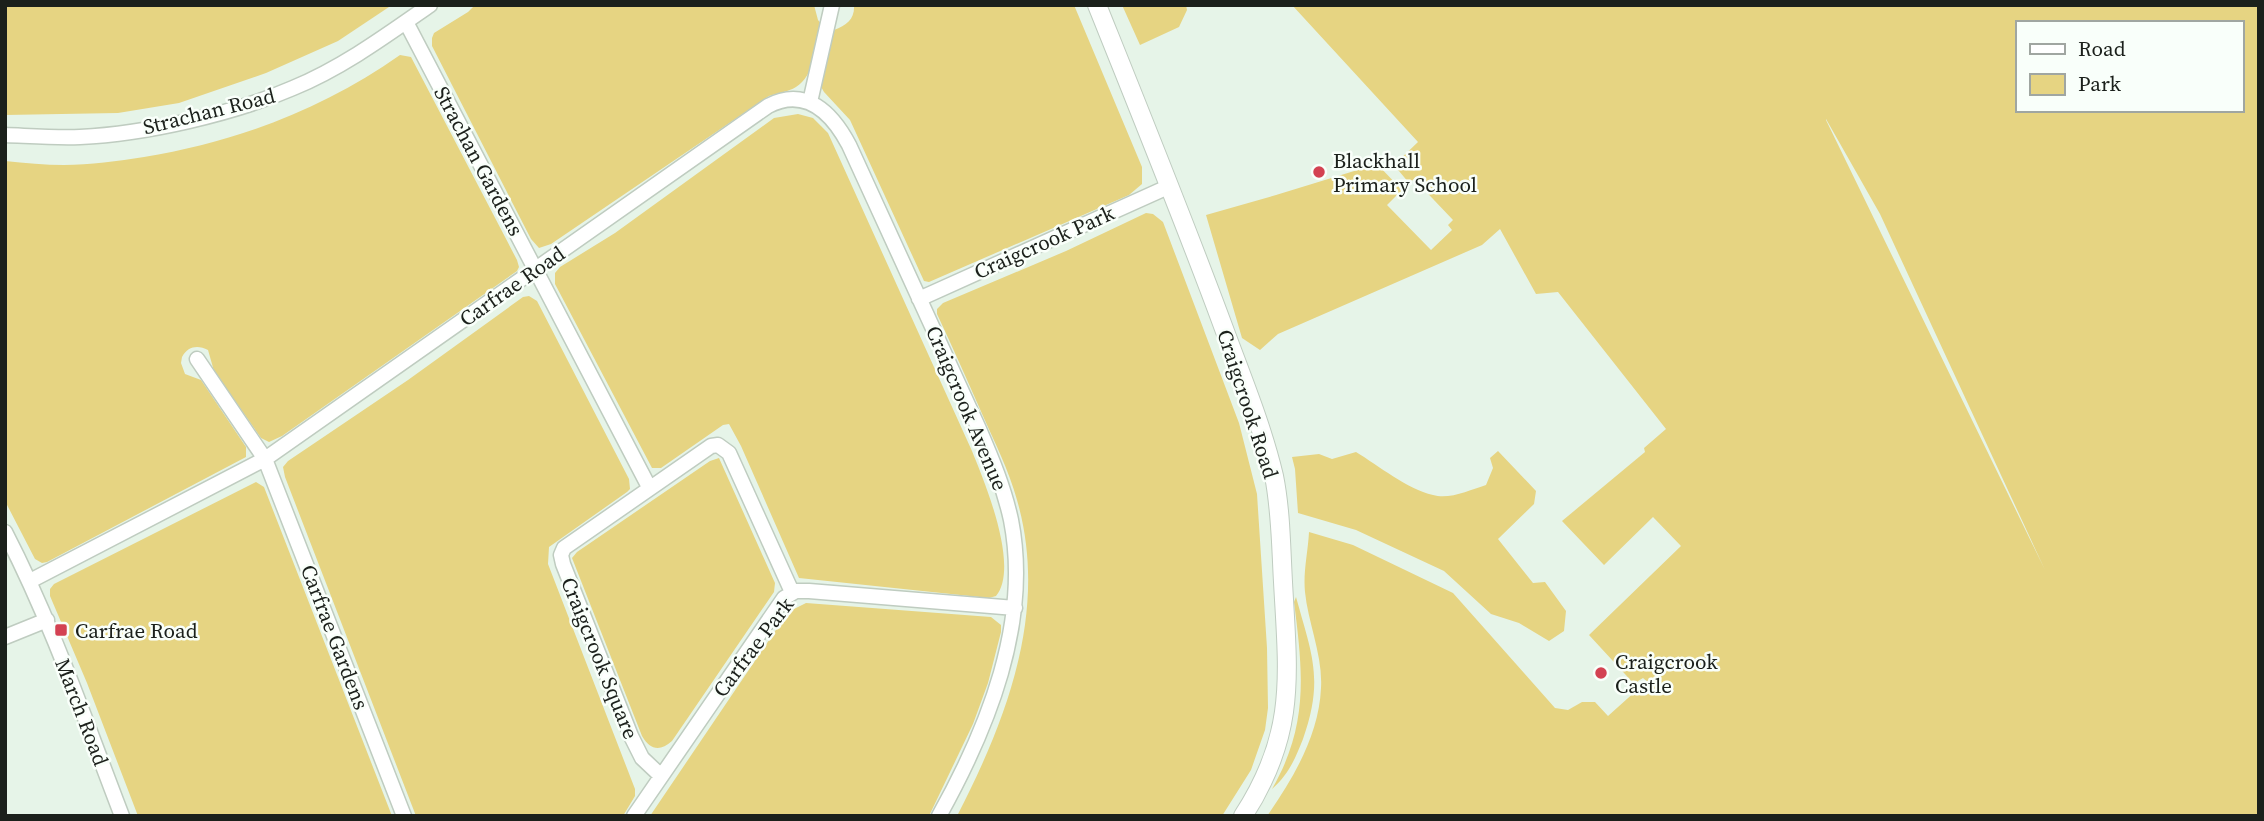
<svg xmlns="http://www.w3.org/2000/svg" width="2264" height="821" font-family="'Source Serif 4',serif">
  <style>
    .green { fill: #e6d482; fill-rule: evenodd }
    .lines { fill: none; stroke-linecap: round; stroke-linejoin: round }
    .minor-casing { stroke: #bfccc0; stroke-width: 17 }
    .tertiary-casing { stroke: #bfccc0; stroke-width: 20 }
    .minor { stroke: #fff; stroke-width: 14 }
    .tertiary { stroke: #fff; stroke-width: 18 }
    .poi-dot { fill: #d34252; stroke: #f9fffa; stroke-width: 2.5 }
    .labels { text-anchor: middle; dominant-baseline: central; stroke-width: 5; stroke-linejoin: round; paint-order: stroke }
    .street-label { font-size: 21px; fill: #1b201b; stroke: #f9fffa }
    .poi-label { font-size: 21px; fill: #1b201b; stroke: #f9fffa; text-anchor: start }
  </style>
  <rect width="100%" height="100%" fill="#e6f4e8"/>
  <path class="green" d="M 5,5 L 392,5 L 338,41 L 266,73 L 179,103 L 118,113 L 5,115 Z
    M 475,5 L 814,5 L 818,20 L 823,26 C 818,45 814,76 796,87 C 788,92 778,93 769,96 L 551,244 L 539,248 L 531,239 L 432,46 L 432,38 L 434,33 L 468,12 Z
    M 854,5 L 1074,5 L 1142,167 L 1142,184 L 1129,195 L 929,282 L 924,281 L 850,120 L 824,92 L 820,85 L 834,30 C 847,25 855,19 854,5 Z
    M 1122,5 L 1186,5 L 1187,10 L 1179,27 L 1140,45 Z
    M 1292,5 L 2259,5 L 2259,816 L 1267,816 C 1293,779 1319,735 1321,688 C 1323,656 1308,623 1305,592 C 1303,572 1308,552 1309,532 L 1353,545 L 1453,593 L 1555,708 L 1568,710 L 1582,702 L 1595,702 L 1608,716 L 1637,690 L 1642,693 L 1649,691 L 1650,684 L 1643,678 L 1638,681 L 1636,686 L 1589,635 L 1681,546 L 1653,517 L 1604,565 L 1562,521 L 1645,452 L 1644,448 L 1666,429 L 1558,292 L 1536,294 L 1500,229 L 1482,245 L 1278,334 L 1260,350 L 1242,338 L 1206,215 L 1276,195 L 1377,164 L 1402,190 L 1387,205 L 1431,250 L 1452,230 L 1448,225 L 1453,220 L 1414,179 L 1409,183 L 1394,165 L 1418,142 ZM 2017,23 L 2241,23 L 2241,110 L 2017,110 ZM 1826,119 L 1880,214 L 2045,570 L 1826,120 Z
    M 400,55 L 411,57 L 517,260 L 519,267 L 517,271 L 282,436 L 269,442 L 261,438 L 214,371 L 208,350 C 198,345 188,346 182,357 L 181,363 L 185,374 L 201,380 L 246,447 L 246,457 L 47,562 L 42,563 L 35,559 L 5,501 L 5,161 C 25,163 45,165 64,165 C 90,165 118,161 144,157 C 237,142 323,109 400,55 Z
    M 798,114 L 813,118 L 828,133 L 972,451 C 985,483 1020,567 996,596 L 989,598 L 799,578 L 741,446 L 729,424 L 723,425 L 661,468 L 652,468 L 555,284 L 555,273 L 560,267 L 615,233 L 774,118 Z
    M 1146,213 L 1153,214 L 1163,222 L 1239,423 L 1257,494 L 1267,648 L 1268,708 L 1265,730 L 1251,770 L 1222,816 L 957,816 C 1007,719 1049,610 1017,500 C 1009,471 995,443 983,416 C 968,382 953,348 937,314 L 937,309 L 943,303 L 1066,251 Z
    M 529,296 L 537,301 L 629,479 L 630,489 L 627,492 L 549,547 L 548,564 L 635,789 L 635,796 L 623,816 L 416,816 L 285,477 L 283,467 L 288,461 L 408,380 L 523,297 Z
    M 1498,451 L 1536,491 L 1534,504 L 1498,539 L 1533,583 L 1545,582 L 1566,611 L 1564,631 L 1549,641 L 1519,623 L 1491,614 L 1444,571 L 1356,530 L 1298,513 L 1295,469 L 1292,457 L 1319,454 L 1332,459 L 1356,452 C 1379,466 1407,489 1433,495 C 1449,500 1470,490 1486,485 L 1493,468 L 1490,458 Z
    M 719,458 L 775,583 L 774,592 L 672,741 C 660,752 650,750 642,736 L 572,558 L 577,552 L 710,461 Z
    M 256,482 L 264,487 L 392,816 L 138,816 L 87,683 L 50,596 L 50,589 L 54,584 Z
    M 1296,597 C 1312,655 1324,679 1303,739 C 1295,759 1289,774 1272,789 C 1309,725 1303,672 1294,602 Z
    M 806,603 L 991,617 L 1001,625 L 1001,632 L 988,683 L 973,724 L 929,816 L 650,816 L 786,615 L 792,610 Z"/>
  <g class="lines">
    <g class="minor-casing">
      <path id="minor" d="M 406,22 L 649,487
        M 810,102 L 832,5
        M 5,135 C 30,136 55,138 80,137 C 145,134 233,114 293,88 C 342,68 387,35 430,5
        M 919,299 L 1170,186
        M 197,359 L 265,459 L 404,816
        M 5,532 C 52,623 85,720 122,816
        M 30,581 L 265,459 L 768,106 C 806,86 832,113 849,145 L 979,429 C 992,459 1004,488 1011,520 C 1031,622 988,728 939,816
        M 5,637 L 47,620
        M 661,776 L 642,758 L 631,736 L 563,564 L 561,555 L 564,548 L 711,446 L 718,445 L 729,453 L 792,592
        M 634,816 L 784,598 L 796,591 L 809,591 L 1015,608"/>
    </g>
    <g class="tertiary-casing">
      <path id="tertiary" d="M 1097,5 C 1140,112 1183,218 1223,326 C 1241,375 1262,425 1274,476 C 1281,511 1281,547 1283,582 C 1288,675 1297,733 1243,816"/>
    </g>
    <use href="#minor" class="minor"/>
    <use href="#tertiary" class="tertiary"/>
  </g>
  <g class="poi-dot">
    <circle cx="1319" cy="172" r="7"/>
    <rect x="54" y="623" width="14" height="14" rx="3.5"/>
    <circle cx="1601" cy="673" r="7"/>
  </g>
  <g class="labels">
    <g class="street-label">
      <text transform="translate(209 111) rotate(-14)">Strachan Road</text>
      <text transform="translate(479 161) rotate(62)">Strachan Gardens</text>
      <text transform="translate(1044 242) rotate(-24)">Craigcrook Park</text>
      <text transform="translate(512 286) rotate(-35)">Carfrae Road</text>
      <text transform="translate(1248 404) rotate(72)">Craigcrook Road</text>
      <text transform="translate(967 408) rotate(67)">Craigcrook Avenue</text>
      <text transform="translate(335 637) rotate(69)">Carfrae Gardens</text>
      <text transform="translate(753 647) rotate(-53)">Carfrae Park</text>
      <text transform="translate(600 658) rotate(68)">Craigcrook Square</text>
      <text transform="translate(82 712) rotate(69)">March Road</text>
    </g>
    <g class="poi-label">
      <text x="1333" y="160">Blackhall<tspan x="1333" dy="24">Primary School</tspan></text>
      <text x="75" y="630">Carfrae Road</text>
      <text x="1615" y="661">Craigcrook<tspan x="1615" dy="24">Castle</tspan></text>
    </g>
  </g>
  <rect width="2264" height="821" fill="none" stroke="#1b201b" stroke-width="14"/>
  <rect x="2016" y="21" width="228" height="91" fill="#f9fffa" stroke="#a0a6a1" stroke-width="2"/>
  <rect x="2030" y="44" width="35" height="10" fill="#ffffff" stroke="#a0a6a1" stroke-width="2"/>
  <text x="2078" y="56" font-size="21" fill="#1b201b">Road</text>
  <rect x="2030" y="74" width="35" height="21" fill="#e6d482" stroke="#a0a6a1" stroke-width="2"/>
  <text x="2078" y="91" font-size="21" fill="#1b201b">Park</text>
</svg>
